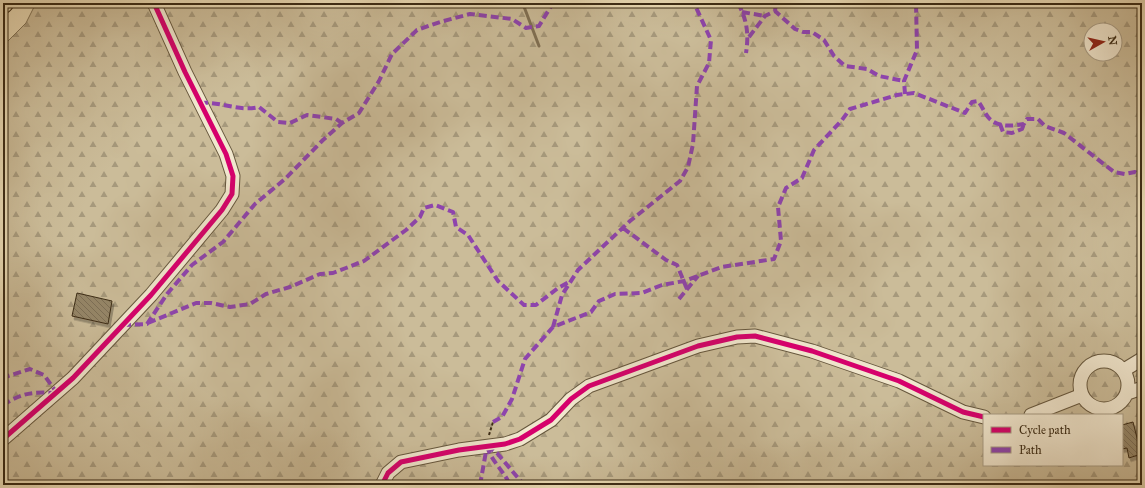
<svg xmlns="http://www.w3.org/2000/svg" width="1145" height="488" font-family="'IM FELL Great Primer',serif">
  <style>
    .forest { fill: url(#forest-firs); stroke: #837457; fill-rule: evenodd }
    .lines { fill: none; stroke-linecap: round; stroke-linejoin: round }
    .stream { stroke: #807054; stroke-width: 3 }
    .building { fill: url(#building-back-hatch); stroke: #3b2b15; filter: url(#shadow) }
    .minor-casing { stroke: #66573d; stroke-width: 15 }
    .major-casing { stroke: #3b2b15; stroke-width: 19 }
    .path { stroke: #3b2b15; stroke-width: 2; stroke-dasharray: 3 2; stroke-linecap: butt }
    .minor { stroke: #f1e7ce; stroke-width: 13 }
    .major { stroke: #e9dab4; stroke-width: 17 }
    .quiet { stroke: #8e44ad; stroke-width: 4; stroke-dasharray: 8 4; stroke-linecap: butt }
    .cycleway-casing { stroke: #f1e7ce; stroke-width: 8 }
    .cycleway { stroke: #d6006c; stroke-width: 5 }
  </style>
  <defs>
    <pattern id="forest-firs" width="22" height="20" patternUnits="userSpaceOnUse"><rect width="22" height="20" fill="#cbbc99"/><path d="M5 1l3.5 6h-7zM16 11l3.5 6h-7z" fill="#a6997c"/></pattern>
    <pattern id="building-back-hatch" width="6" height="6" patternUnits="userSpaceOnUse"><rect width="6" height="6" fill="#958668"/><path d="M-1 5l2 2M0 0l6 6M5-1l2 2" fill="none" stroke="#7b6e54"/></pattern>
    <filter id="shadow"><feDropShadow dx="2" dy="3.5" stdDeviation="0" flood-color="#0004"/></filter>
  </defs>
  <rect width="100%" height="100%" fill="#e9dab4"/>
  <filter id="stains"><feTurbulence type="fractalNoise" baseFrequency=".005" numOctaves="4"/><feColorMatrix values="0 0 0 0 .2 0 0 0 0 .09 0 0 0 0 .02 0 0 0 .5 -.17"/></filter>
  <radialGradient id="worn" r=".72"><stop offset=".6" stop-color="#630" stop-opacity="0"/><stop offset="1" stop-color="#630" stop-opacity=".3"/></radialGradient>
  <path class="forest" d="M 36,3 L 1142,3 L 1142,485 L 372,485 L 371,483 L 350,485 L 3,485 L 3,46 L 26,23 ZM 1091,30 L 1115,30 L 1115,54 L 1091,54 ZM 984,415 L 1122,415 L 1122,465 L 984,465 Z"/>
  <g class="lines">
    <path class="stream" d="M 523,4 L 539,46"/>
  </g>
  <path class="building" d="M 77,293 L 112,301 L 108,324 L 72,316 Z
    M 1133,422 L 1141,454 L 1129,458 L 1127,448 L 1122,449 L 1122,425 Z"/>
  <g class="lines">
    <g class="minor-casing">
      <path id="minor" d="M1080 385a24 24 0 1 1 48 0a24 24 0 1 1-48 0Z
        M 1124,370 L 1142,359
        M 1128,393 L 1142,388
        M 1031,415 L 1082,395
        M 3,439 L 73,378 L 151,295 L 222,210 L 232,194 L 233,176 L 226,154 L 185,72 L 154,3
        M 382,485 L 388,473 L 401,462 L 459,450 L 505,444 L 520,439 L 551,420 L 571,399 L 589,386 L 698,346 L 737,337 L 755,336 L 812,351 L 899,381 L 963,412 L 984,417"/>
    </g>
    <g class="major-casing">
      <path id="major" d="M 3,5 L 5,3"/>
    </g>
    <path class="path" d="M 489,435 L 493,422"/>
    <use href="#minor" class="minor"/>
    <use href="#major" class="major"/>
    <path class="quiet" d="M 738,3 C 747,20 749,34 746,53
      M 775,11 L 776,3
      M 742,12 L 765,16
      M 749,37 L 765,16 L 775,11 L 795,29 L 803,32 L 812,32 L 824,40 L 834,56 L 845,66 L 867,69 L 879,76 L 904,81
      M 905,94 L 904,81 L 917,50 L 916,3
      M 200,103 C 220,101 239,112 259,107 L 278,122 L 290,123 L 307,115 L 336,119 L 342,123
      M 1000,124 L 1003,132 L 1012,133 L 1022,129 L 1024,124
      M 623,228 L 666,260 L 677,265 L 687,289
      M 679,299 L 698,276
      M 148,323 L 196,303 L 211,303 L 230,307 L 250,304 L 266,294 L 290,287 L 320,274 L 333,273 L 346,268 L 364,261 L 406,230 L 420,217 L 424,208 L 435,205 L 453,212 L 456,227 L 468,235 L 498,281 L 524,305 L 536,305 L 558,288 L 569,282
      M 123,325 L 147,324 L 167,294 L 192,265 L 223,242 L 255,204 L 285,179 L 323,140 L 342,123 L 359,113 L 379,81 L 392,54 L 417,30 L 440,22 L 470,14 L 512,19 L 526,28 L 539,26 L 553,3
      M 553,327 L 562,295 L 578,270 L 630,221 L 680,181 L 688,167 L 693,144 L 697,86 L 709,63 L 711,40 L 694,3
      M 3,380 L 8,376 L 30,369 L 44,375 L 57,393
      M 3,405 C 24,392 32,392 57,393
      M 493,422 L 502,417 L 512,399 L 525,359 L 553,327 L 591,312 L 599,301 L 615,294 L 642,293 L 662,285 L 684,281 L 722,267 L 774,259 L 781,241 L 778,207 L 786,188 L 802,178 L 814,150 L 842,120 L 850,109 L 897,95 L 914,93 L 965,113 L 972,102 L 978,101 C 982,106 984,112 988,117 C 997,128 1012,126 1024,124 L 1027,119 L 1038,119 L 1045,126 L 1064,133 L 1114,172 L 1125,174 L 1135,172 L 1142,176
      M 487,446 L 497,453 L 524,485
      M 487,446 C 491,461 504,471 510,485
      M 480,485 L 487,446"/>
    <g class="cycleway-casing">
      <path id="cycleway" d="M 3,439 L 73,378 L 151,295 L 222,210 L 232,194 L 233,176 L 226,154 L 185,72 L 154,3
        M 382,485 L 388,473 L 401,462 L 459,450 L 505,444 L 520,439 L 551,420 L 571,399 L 589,386 L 698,346 L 737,337 L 755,336 L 812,351 L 899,381 L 963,412 L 984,417"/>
    </g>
    <use href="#cycleway" class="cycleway"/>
  </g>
  <rect width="1145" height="488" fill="none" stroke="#e9dab4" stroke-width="16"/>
  <rect x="4" y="4" width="1137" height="480" fill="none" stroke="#3b2b15" stroke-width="2"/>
  <rect x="8" y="8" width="1129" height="472" fill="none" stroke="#3b2b15"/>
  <rect x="983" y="414" width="140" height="52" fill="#f1e7ce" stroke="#a89c84"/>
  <rect x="991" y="427" width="20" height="6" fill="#d6006c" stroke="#a89c84"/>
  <text x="1019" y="434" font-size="12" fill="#3b2b15">Cycle path</text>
  <rect x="991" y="447" width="20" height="6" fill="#8e44ad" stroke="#a89c84"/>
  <text x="1019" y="454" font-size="12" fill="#3b2b15">Path</text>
  <g transform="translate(1103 42) rotate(82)"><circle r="19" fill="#f1e7ce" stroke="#a89c84"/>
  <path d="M0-3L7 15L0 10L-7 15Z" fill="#8f2418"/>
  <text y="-6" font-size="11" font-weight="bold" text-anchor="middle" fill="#3b2b15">N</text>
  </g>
  <rect width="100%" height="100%" filter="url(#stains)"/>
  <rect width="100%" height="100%" fill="url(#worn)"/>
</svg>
